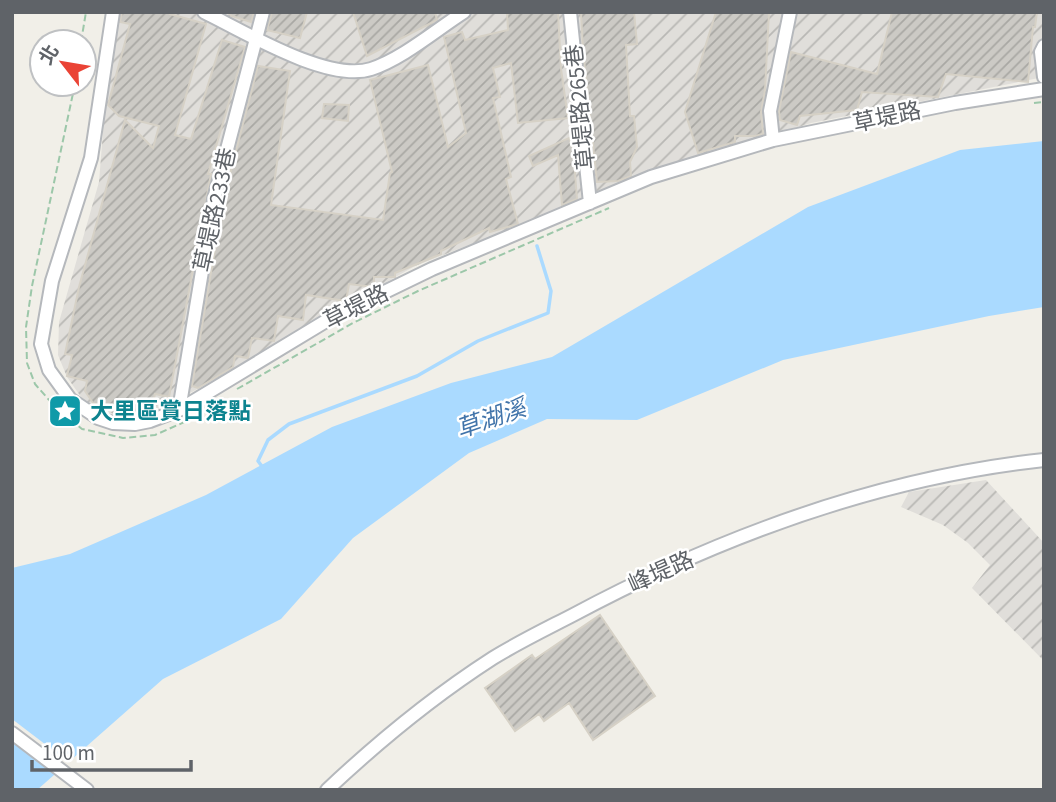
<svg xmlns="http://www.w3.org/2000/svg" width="1056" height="802" font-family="'Source Sans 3','Noto Sans TC',sans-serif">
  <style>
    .industrial { fill: url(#industrial-furrows) }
    .water { fill: #aadaff }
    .pier { fill: #f1efe8 }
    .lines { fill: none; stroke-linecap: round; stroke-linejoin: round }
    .stream { stroke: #aadaff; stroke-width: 3.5 }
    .building { fill: url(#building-hatch); stroke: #d6d1c6; stroke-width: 2 }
    .minor-casing { stroke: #b5b8bc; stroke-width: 16 }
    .path { stroke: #9cc7a9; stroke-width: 2; stroke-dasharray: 7 3.5; stroke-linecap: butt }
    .minor { stroke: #fff; stroke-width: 12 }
    .labels { text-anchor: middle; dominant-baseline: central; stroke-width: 5; stroke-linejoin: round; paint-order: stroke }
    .street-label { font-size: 23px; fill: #5f6368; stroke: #fff }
    .culture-label { font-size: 23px; font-weight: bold; fill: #0d838f; stroke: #fff; text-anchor: start }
    .water-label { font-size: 24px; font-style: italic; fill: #4174aa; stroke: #fff }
  </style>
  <defs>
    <pattern id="industrial-furrows" width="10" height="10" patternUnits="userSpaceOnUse" patternTransform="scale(1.75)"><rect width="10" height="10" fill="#e0deda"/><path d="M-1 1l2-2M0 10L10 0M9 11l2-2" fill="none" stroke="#b9b8b5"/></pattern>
    <pattern id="building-hatch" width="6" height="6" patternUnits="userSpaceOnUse" patternTransform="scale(1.75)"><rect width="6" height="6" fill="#cccac5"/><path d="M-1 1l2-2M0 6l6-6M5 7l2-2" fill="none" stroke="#a9a8a4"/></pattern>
  </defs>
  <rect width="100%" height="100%" fill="#f1efe8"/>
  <path class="industrial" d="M 120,12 L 1044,12 L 1044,77 L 811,123 L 651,174 L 415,266 L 169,405 L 134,415 L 117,415 L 93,407 L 81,397 L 67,377 L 58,355 L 59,322 L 99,182 L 106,94 Z
    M 986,480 L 1044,543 L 1044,661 L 972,588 L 990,565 L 968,543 L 943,525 L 901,507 L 909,492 Z"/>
  <path class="water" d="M 1044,141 L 1044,307 L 989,316 L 783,360 L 637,420 L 547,419 L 469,453 L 353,538 L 281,619 L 163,679 L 37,790 L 12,790 L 12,568 L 70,554 L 206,495 L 332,427 L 451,383 L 552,357 L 808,207 L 960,150 Z"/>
  <path class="pier" d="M 12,719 L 71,764 L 58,776 L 12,742 Z"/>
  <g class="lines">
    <path class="stream" d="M 264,469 L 258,461 L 268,440 L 289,424 L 417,376 L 478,341 L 548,313 L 551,291 L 537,246"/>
  </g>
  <path class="building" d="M 122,12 L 171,12 L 170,14 L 206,24 L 175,135 L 191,139 L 222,40 L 245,47 L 208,174 L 211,174 L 169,397 L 155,394 L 151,411 L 148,413 L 117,413 L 118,411 L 93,403 L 85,391 L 87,381 L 67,376 L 72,355 L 65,354 L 79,287 L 125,120 L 153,148 L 159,126 L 119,116 L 108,105 L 130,24 L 120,22 Z
    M 227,12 L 254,12 L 251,22 L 232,16 Z
    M 272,12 L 307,12 L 300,38 L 267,30 Z
    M 353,12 L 435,12 L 437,20 L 367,56 Z
    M 507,12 L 558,12 L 561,69 L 568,118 L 518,123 L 511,63 L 493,68 L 500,97 L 493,98 L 511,177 L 506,179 L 518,224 L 490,232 L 489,228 L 441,251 L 441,254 L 395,273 L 395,277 L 374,277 L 374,287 L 349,284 L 346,301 L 306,295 L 303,320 L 278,316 L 274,341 L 252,338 L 248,358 L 235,356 L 233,367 L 198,388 L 192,386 L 223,201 L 258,66 L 290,71 L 271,205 L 383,220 L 390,173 L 392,172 L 370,80 L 428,65 L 448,147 L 466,133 L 444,37 L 462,32 L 465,40 L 508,30 Z
    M 581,12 L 634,12 L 637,44 L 626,45 L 630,116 L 634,116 L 637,147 L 630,162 L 631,176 L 618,181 L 597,182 L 583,50 Z
    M 716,12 L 769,12 L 765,90 L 761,112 L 763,134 L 755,136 L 735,136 L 735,142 L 698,153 L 685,112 Z
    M 892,12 L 1037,12 L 1035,27 L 1033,27 L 1028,82 L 946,74 L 938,97 L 862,92 L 857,110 L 800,116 L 797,125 L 780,120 L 779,111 L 791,52 L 877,74 Z
    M 324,104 L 349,105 L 348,121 L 322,118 Z
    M 569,138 L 573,148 L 577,199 L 562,205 L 558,155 L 533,166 L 529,156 Z
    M 600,615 L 655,696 L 593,740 L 569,703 L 544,721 L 539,714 L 515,731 L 485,688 L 532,655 L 535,659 Z"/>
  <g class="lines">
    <g class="minor-casing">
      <path id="minor" d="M 113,12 L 91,158 L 52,281 L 41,344 L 49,370 L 70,399 L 98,418 L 113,423 L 135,424 L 150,421 L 179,410 L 331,318 L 432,269 L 651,177 L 773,140 L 955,103 L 1044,89
        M 204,12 C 243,31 328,83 371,69 C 402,59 436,30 464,12
        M 570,12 L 590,203
        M 1044,46 L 1041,52 L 1044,77
        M 773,140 L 770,111 L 790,12
        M 179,410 L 214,199 L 263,12
        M 12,733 L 87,790
        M 327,790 C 378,742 434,696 493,658 C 519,642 546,629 573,615 C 719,537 878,478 1044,460"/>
    </g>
    <path class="path" d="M 81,42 L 86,12
      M 75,84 L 32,286 L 26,327 L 27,363 L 35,384 L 57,409 L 82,429 L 123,438 L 155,435 L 189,420 L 223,398
      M 1034,103 L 1044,102
      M 237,389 L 353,323 L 418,291 L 609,208"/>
    <use href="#minor" class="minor"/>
  </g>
  <defs>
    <g id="sight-square" transform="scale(1.75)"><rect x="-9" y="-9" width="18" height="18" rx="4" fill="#0f9aa8" stroke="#fff"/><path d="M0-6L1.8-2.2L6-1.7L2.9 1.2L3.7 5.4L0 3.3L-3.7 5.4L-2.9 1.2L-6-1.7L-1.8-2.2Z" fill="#fff"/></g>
  </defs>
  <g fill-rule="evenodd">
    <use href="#sight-square" x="65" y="411"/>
  </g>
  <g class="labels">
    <g class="street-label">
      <text transform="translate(580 107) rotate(-96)">草堤路265巷</text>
      <text transform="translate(887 117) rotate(-12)">草堤路</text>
      <text transform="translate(215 210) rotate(-78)">草堤路233巷</text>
      <text transform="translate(356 307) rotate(-27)">草堤路</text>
      <text transform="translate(661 572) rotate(-24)">峰堤路</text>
    </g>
    <g class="culture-label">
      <text x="90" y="411">大里區賞日落點</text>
    </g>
    <g class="water-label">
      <text transform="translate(491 419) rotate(-19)">草湖溪</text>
    </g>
  </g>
  <rect width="1056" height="802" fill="none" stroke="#5f6368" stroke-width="28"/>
  <g transform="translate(63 63) rotate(301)"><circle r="33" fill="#ffffff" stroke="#bfc1c3" stroke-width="2"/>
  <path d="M0-5L12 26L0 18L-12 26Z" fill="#ea4335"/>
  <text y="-10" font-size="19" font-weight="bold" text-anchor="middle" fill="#5f6368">北</text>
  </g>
  <path d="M32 760v10h159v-10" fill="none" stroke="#5f6368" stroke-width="3.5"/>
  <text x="42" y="760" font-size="21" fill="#5f6368" stroke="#ffffff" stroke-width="5" paint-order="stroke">100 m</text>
</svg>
